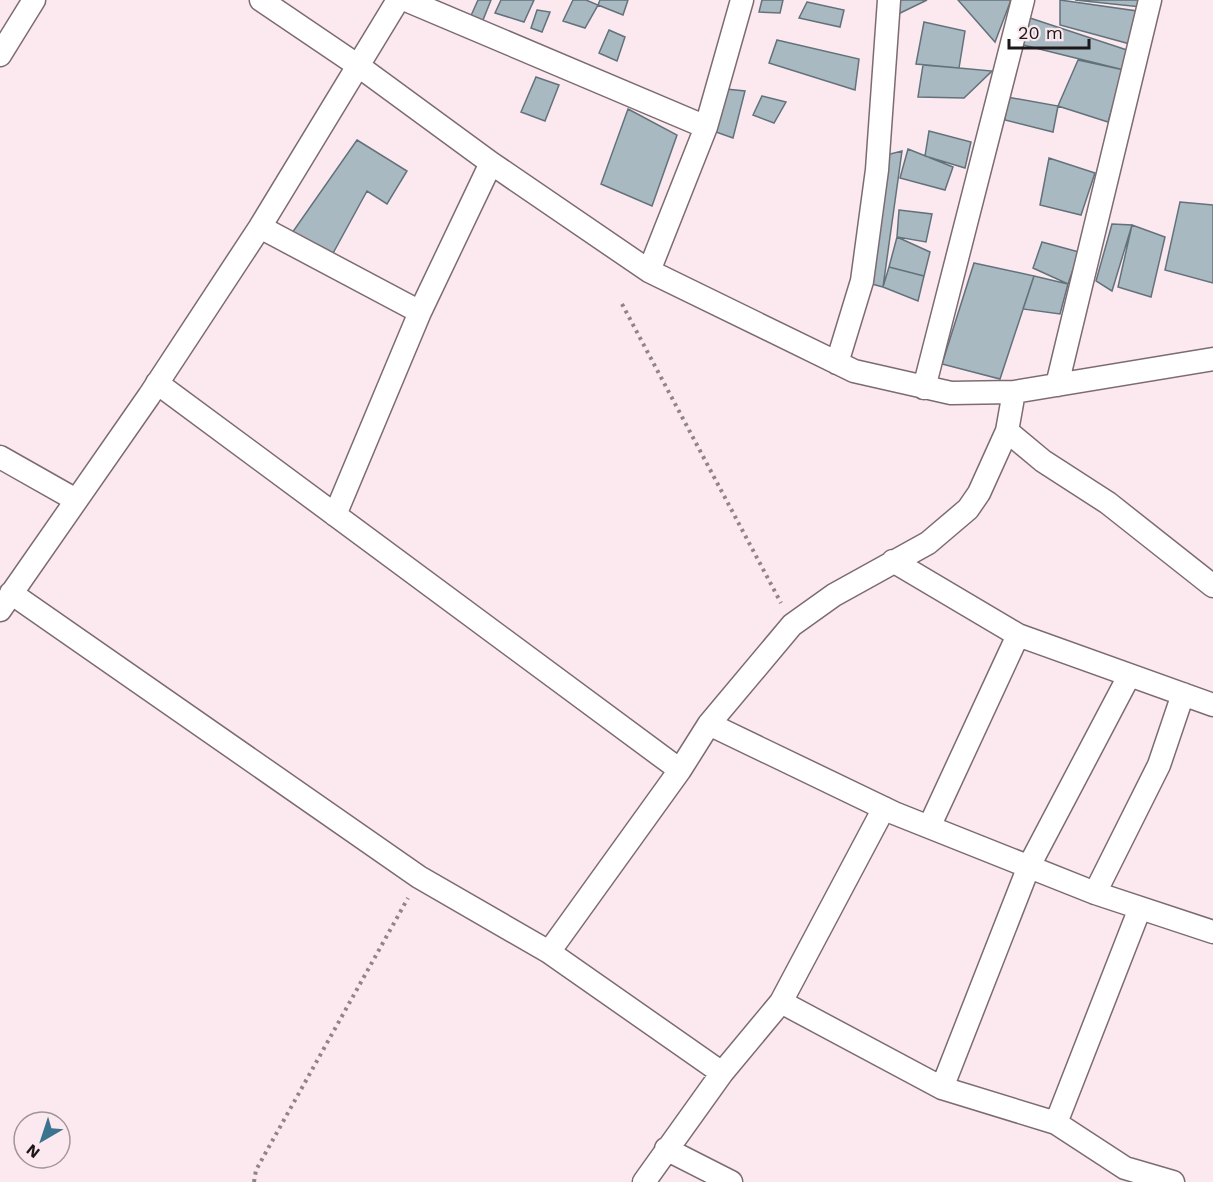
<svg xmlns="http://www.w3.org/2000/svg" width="1213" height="1182" font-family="'Work Sans',sans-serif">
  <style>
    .building { fill: #a9b9c1; stroke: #63727a; stroke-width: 1.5 }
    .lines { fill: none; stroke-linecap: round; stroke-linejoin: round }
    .street-casing { stroke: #7c6c71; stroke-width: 25 }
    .path { stroke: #908488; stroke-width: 4; stroke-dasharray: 3 4.5; stroke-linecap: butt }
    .street { stroke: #fff; stroke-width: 22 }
  </style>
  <rect width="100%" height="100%" fill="#fbe9ef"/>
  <path class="building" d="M 478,0 L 491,0 L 481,25 L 469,20 Z
    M 501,0 L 534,0 L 524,22 L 495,13 Z
    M 573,0 L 586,0 L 598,5 L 585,28 L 563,21 Z
    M 600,0 L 628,0 L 623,15 L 598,5 Z
    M 762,0 L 783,0 L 780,13 L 759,12 Z
    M 898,0 L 927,0 L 894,16 Z
    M 958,0 L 1011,0 L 995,42 Z
    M 1060,0 L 1137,11 L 1130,44 L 1060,25 Z
    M 1075,0 L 1143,0 L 1141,7 Z
    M 807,2 L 844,10 L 840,27 L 799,18 Z
    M 537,10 L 550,12 L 542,32 L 531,28 Z
    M 1027,17 L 1130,51 L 1124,70 L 1019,44 Z
    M 924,22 L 965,31 L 959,68 L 916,64 Z
    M 609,30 L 625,37 L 617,61 L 599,53 Z
    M 777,40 L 859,59 L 855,90 L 769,63 Z
    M 1078,60 L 1124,70 L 1108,122 L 1058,106 Z
    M 923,65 L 959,68 L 992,71 L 964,98 L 918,97 Z
    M 536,77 L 559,85 L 545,121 L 521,112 Z
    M 726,89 L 745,91 L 733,138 L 716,132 Z
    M 762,96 L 786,102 L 774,123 L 753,115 Z
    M 1007,97 L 1058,106 L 1053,132 L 1005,120 Z
    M 628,109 L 677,135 L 652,206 L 601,184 Z
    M 929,131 L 971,142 L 965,168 L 925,156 Z
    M 357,140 L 407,171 L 387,204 L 367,191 L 332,255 L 292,233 Z
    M 908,149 L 953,167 L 945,190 L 900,178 Z
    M 902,151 L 883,287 L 868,283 L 886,155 Z
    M 1049,158 L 1095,173 L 1081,215 L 1040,205 Z
    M 1180,202 L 1213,205 L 1213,283 L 1165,270 Z
    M 899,210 L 932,214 L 926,242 L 897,237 Z
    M 1112,224 L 1132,225 L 1112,291 L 1096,281 Z
    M 1132,225 L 1165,237 L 1151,297 L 1118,287 Z
    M 897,237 L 930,252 L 924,276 L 889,267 Z
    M 1042,242 L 1079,252 L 1068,284 L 1033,268 Z
    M 974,263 L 1034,276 L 1000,379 L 942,364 Z
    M 889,267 L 924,276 L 918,301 L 883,287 Z
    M 1034,276 L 1068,284 L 1060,314 L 1023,309 Z"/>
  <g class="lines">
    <g class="street-casing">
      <path id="street" d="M 261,0 L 360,67 L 491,163 L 649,271 L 854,371 L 951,393 L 1014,392 L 1213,359
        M 406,0 L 706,127
        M 0,55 L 34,0
        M 260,227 L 420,312
        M 649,271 L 706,127 L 742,0
        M 837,363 L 862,281 L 877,170 L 889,0
        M 157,383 L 680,770
        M 1057,385 L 1150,0
        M 924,388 L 1023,0
        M 1007,431 L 1043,461 L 1108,503 L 1213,586
        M 0,457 L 76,500
        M 335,515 L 420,312 L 491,163
        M 893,561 L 1018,635 L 1213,705
        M 11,593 L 419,877 L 549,952 L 722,1073
        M 0,610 L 149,396 L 260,227 L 398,0
        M 709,724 L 894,813 L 1095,893 L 1213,932
        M 930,825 L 1018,635
        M 1095,893 L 1159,765 L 1183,694
        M 549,952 L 680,770 L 709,724 L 792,625 L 834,595 L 928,543 L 968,509 L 979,493 L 1007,431 L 1014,392
        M 781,1002 L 942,1088 L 1056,1123 L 1125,1168 L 1173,1182
        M 942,1088 L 1029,866 L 1129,676
        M 1056,1123 L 1140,908
        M 666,1149 L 731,1182
        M 644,1182 L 722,1073 L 781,1002 L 884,808"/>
    </g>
    <path class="path" d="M 622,304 L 781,603
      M 254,1182 L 256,1170 L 408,898"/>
    <use href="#street" class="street"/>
  </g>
  <g transform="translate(42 1140) rotate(219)"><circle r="28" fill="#fbe9ef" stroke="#a29599" stroke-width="1.5"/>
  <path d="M0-4.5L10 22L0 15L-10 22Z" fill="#3b748e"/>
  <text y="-9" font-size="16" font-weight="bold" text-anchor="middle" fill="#1d1719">N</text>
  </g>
  <path d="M1009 39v9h80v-9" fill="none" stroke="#1d1719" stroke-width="3"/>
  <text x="1018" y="39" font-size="18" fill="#1d1719" stroke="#fbe9ef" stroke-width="4.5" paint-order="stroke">20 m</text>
</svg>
